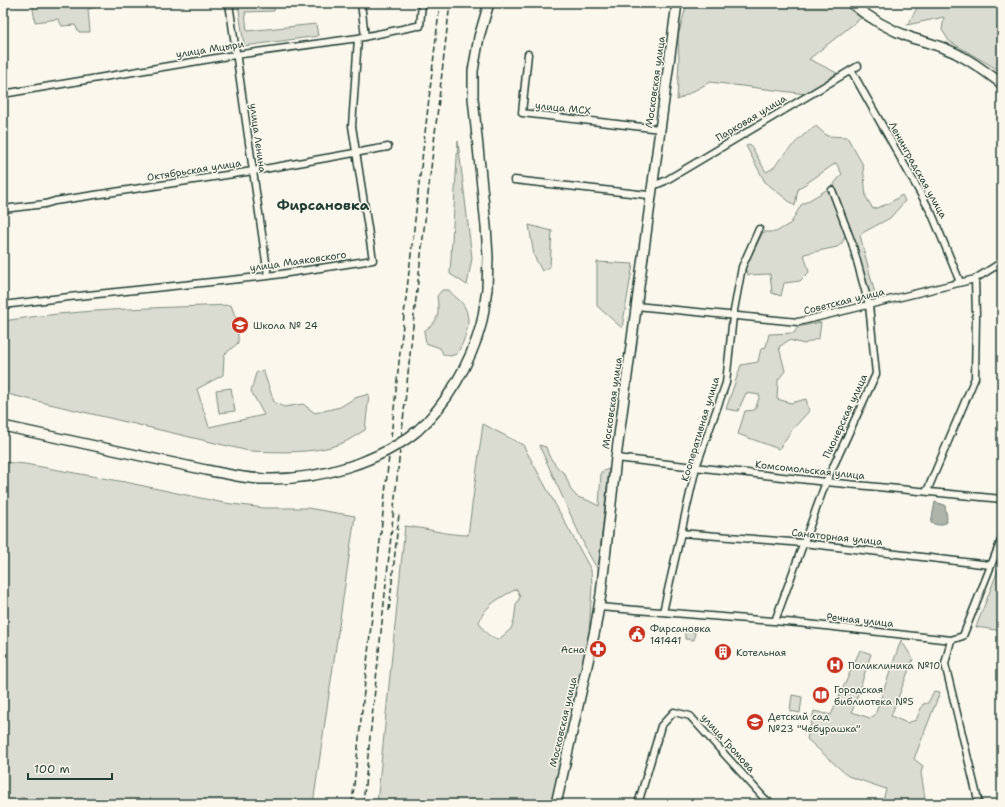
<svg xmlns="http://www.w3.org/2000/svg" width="1005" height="807" font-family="'Shantell Sans',sans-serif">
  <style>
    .green { fill: #dbdcd1; stroke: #7d8c82; fill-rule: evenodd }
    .water { fill: #adb4aa; stroke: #74847b }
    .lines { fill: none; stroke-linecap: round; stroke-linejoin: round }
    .street-casing { stroke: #1f3d34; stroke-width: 9 }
    .secondary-casing { stroke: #1f3d34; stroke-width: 12 }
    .street { stroke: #fbf7ec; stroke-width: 6 }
    .secondary { stroke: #fbf7ec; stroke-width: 9 }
    .rail { stroke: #1f3d34; stroke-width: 1.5; stroke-dasharray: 6 3; stroke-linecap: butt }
    .secondary-bridge-casing { stroke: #1f3d34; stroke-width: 12; stroke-linecap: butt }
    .secondary-bridge { stroke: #fbf7ec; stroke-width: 9 }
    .labels { text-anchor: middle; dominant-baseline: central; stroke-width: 3; stroke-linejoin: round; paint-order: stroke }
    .street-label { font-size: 10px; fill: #1f3d34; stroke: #fbf7ec }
    .poi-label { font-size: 10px; fill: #1f3d34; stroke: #fbf7ec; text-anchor: start }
    .district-label { font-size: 14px; font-weight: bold; fill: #1f3d34; stroke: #fbf7ec }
  </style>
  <rect width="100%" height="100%" fill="#fbf7ec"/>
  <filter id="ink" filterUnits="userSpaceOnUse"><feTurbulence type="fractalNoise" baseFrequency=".025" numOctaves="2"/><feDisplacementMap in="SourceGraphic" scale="8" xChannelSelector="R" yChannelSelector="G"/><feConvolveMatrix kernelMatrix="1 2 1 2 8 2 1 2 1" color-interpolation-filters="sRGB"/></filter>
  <g filter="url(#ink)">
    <path class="green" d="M 35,3 L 104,3 L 104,5 L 88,9 L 90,32 L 79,32 L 75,25 L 62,26 L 58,19 L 35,22 L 33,9 Z
      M 238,3 L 275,3 L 274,11 L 245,12 L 247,31 L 316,24 L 318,36 L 244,46 Z
      M 687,3 L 842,3 L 861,18 L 809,59 L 837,73 L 806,94 L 710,82 L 677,100 L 679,60 L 678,36 Z
      M 920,3 L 1002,3 L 1002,72 L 949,41 L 942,30 L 944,17 L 907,25 Z
      M 816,126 L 827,136 L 847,137 L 863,165 L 866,197 L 873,209 L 888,204 L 902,195 L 905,201 L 890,218 L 864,232 L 860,235 L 876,298 L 870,300 L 853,235 L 834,184 L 842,174 L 836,163 L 798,189 L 795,206 L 765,182 L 746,146 L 750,144 L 766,172 C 778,166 774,166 781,158 C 793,145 802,135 816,126 Z
      M 458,141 L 472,258 L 467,285 L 450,274 Z
      M 828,189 L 846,234 L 842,243 L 837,247 L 804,254 L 809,272 L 800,281 L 784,283 L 781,296 L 772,293 L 770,274 L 748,275 L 745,268 L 763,232 L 776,232 L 791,223 L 801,205 Z
      M 529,225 L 552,231 L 550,267 L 542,271 L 534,256 Z
      M 597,262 L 633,264 L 622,328 L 597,306 Z
      M 442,290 L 449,290 C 453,296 461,300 464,306 C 473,321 465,340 457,354 L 450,356 L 443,354 L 440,348 L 426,343 L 424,331 C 440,320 439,314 437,296 Z
      M 231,305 L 238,324 L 238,343 L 224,355 L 223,375 L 197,389 L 209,427 L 264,415 L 251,391 L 256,373 L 263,370 L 274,402 L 284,407 L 303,404 L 315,413 L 340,407 L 355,398 L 369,394 L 365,430 C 357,434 349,441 340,444 C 314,454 277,452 249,451 L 3,393 L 3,321 C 78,309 155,308 231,305 Z
      M 821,322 L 819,338 L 804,344 L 789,340 L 779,347 L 785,371 L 778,380 L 777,399 L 791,403 L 806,399 L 809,411 L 791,431 L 779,449 L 738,434 L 745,411 L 755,410 L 760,395 L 746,393 L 738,411 L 726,409 L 741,365 L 758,362 L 761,348 L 766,347 L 769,334 L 794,333 L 798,327 Z
      M 231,388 L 235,411 L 219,413 L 216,390 Z
      M 483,424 L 523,445 L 591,570 L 592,586 L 589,633 L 552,804 L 377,804 L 405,526 C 426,528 446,535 468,535 ZM 517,589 L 520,597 L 516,605 L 514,621 L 511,629 L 498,640 C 488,636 484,632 479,622 C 485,605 502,596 517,589 Z
      M 539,445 L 546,447 L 549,456 L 557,467 L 565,474 L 571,490 L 577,497 L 587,500 L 599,506 L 601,472 L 609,469 L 598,570 L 587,551 Z
      M 3,462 L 25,464 L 125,482 L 224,503 L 264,508 L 307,508 L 355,516 L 313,804 L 26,804 L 23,797 L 12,804 L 3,804 Z
      M 1002,560 L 1002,631 L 976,627 Z
      M 685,631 L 695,632 L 694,640 L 685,639 Z
      M 901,640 L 913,659 L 891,716 L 907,723 L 916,720 L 923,704 L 928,703 L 934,691 L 940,692 L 914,759 L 923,766 L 921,773 L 926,804 L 882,804 L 886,789 L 848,776 L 807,739 L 814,711 L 831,715 L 860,650 L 871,654 L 852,712 L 870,718 L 875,715 Z
      M 792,695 L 802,697 L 800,713 L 790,711 Z"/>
    <path class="water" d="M 935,502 L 945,505 L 947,518 L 946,523 L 938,525 L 931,523 Z"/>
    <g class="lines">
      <g class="street-casing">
        <path id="street" d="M 229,3 L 268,276
          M 361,3 L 365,37
          M 528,54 L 522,113 L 660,129
          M 851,70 L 932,214 L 960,282
          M 3,94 L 228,56 L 358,38 L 417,26 L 420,26 L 422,3
          M 514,180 L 648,195 L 651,197
          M 653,186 L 665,181 L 858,66
          M 3,209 L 45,204 L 55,201 L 253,171 L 388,147
          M 3,305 L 69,297 L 268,276 L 373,260 L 352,126 L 358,38
          M 636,306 L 798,322 L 975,279 L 1002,262
          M 616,458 L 826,482 L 1002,499
          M 927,491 L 975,378 L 976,315 L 975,279
          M 681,533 L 803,543 L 990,565
          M 599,607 L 798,623 L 951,640 L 945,664 L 979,804
          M 663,612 L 696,467 L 726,383 L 733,316 L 742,267 L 759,229
          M 775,621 L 826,482 L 876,374 L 869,305 L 852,243 L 832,190
          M 951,640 L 963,636 L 1002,538
          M 638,804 L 661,726 L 674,712 L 690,716 L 764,798 L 771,804"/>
      </g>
      <g class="secondary-casing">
        <path id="secondary" d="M 851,3 C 869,18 890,30 912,38 C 929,43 946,47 961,56 C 976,64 989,74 1002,84
          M 487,289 L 488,257 L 486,226 L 473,98 L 473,71 L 479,37 L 489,3
          M 3,426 L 206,470
          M 556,804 L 595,630 L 601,594 L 616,458 L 677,3"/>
      </g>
      <use href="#street" class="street"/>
      <use href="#secondary" class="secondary"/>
      <path class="rail" d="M 389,611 L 399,514
        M 352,804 L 404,315 L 440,3
        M 363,804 L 414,316 L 450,3"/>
      <g class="secondary-bridge-casing">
        <path id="secondary-bridge" d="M 206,470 C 228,474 250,480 272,479 C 321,479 379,462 417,431 C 446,406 471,362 481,325 C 484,313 485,301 487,289"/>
      </g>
      <use href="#secondary-bridge" class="secondary-bridge"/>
    </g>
  </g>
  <defs>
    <g id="school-disc" transform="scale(0.9)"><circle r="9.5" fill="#c8321e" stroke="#fbf7ec"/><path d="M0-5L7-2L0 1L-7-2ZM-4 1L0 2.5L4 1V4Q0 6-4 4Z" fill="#fff"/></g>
    <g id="civic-disc" transform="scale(0.9)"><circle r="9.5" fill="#c8321e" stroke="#fbf7ec"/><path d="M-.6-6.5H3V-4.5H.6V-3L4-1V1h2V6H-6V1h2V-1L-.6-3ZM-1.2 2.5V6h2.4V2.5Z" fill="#fff"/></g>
    <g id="pharmacy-disc" transform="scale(0.9)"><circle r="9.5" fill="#c8321e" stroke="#fbf7ec"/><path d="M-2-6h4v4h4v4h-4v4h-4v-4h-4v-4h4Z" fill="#fff"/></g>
    <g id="building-disc" transform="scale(0.9)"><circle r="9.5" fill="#c8321e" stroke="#fbf7ec"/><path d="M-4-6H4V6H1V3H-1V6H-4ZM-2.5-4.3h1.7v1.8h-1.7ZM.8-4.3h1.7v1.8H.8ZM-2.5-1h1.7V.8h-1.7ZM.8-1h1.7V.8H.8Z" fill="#fff"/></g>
    <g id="hospital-disc" transform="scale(0.9)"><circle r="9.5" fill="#c8321e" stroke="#fbf7ec"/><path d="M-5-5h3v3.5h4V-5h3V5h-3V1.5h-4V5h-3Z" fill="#fff"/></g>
    <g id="library-disc" transform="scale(0.9)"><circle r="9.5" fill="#c8321e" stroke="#fbf7ec"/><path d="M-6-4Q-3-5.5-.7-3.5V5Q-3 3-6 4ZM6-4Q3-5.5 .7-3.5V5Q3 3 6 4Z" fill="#fff"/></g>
  </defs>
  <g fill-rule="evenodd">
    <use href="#school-disc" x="240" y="325"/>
    <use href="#civic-disc" x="637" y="634"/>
    <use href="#pharmacy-disc" x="598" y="649"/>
    <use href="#building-disc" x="723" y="652"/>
    <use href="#hospital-disc" x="835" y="665"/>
    <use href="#library-disc" x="821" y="695"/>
    <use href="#school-disc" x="755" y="722"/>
  </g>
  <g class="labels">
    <g class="street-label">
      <text transform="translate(210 49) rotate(-9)">улица Мцыри</text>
      <text transform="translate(655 82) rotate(-82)">Московская улица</text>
      <text transform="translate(563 108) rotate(6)">улица МСХ</text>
      <text transform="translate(751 118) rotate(-31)">Парковая улица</text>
      <text transform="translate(258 138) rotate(82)">улица Ленина</text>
      <text transform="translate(194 170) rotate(-9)">Октябрьская улица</text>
      <text transform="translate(918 170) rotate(61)">Ленинградская улица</text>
      <text transform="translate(298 261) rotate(-8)">улица Маяковского</text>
      <text transform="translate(844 301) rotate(-14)">Советская улица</text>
      <text transform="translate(612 403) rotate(-82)">Московская улица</text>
      <text transform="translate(845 416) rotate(-65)">Пионерская улица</text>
      <text transform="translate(700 429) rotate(-73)">Кооперативная улица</text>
      <text transform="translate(810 470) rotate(6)">Комсомольская улица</text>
      <text transform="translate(837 537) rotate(6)">Санаторная улица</text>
      <text transform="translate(860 620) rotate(6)">Речная улица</text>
      <text transform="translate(563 722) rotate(-77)">Московская улица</text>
      <text transform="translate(728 743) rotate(48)">улица Громова</text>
    </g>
    <g class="poi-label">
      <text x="253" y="325">Школа № 24</text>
      <text x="650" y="628">Фирсановка<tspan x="650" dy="12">141441</tspan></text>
      <text x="585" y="649" text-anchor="end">Асна</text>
      <text x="736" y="652">Котельная</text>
      <text x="848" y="665">Поликлиника №10</text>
      <text x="834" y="689">Городская<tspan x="834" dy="12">библиотека №5</tspan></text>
      <text x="768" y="716">Детский сад<tspan x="768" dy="12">№23 "Чебурашка"</tspan></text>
    </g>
    <g class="district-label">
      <text x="323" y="205">Фирсановка</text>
    </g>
  </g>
  <rect width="1005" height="807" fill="none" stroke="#fbf7ec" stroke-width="16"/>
  <rect x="8" y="8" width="989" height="791" fill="none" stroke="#1f3d34" stroke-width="1.5" filter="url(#ink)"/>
  <path d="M28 773v6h84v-6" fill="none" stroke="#1f3d34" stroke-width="2"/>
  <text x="34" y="773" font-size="12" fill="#1f3d34" stroke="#fbf7ec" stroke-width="3" paint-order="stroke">100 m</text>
</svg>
